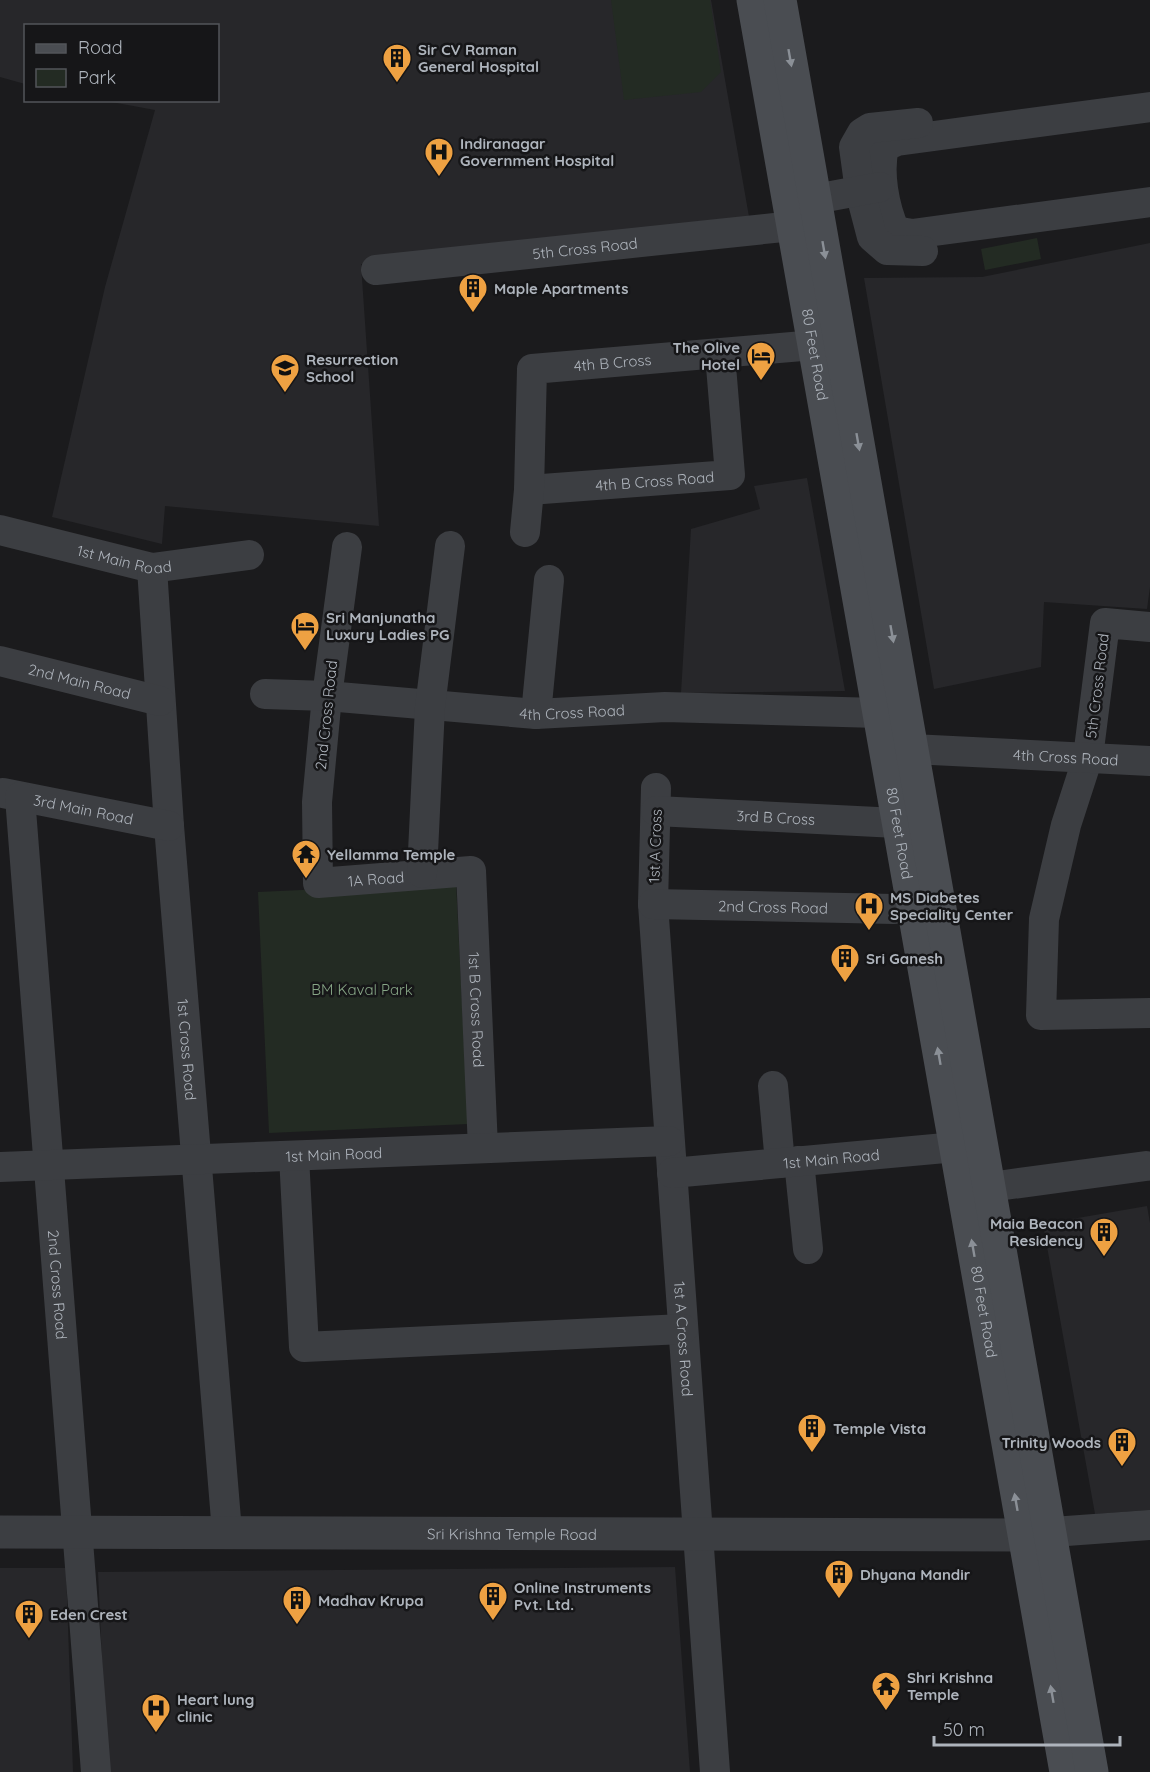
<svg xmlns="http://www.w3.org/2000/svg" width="1150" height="1772" font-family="Quicksand,sans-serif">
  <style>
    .built { fill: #27272a }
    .green { fill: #232b23 }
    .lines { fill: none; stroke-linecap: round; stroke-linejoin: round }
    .minor { stroke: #3c3e42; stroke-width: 30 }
    .tertiary { stroke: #3c3e42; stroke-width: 33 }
    .secondary { stroke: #4a4d52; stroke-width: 33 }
    .oneway { fill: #8b9097 }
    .labels { text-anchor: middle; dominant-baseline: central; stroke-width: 5; stroke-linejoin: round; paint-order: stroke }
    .poi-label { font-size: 15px; font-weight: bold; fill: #aeb4bc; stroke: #161618; text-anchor: start }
    .street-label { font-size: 15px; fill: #aeb4bc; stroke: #161618 }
    .park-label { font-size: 15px; fill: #87a686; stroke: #161618 }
  </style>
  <rect width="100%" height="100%" fill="#1b1b1d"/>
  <path class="built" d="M 0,0 L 711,0 L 751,228 L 361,264 L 379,526 L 165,506 L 162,544 L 52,517 L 105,287 L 155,110 L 106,101 L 218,100 L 218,26 L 26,26 L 25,84 L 0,77 Z
    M 1150,243 L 1150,587 L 1147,609 L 1044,602 L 1041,667 L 934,689 L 864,278 L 982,277 Z
    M 807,478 L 845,691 L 681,693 L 691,529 L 760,509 L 754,486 Z
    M 1147,1206 L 1150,1223 L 1150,1510 L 1095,1514 L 1043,1224 Z
    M 675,1567 L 690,1772 L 107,1772 L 98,1572 Z
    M 0,1568 L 66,1568 L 73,1772 L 0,1772 Z"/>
  <path class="green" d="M 611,0 L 710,0 L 721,72 L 701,92 L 624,100 Z
    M 1037,238 L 1041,259 L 985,270 L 981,249 Z
    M 456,883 L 468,1124 L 269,1133 L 258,892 Z"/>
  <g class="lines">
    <g class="minor">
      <path d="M 1150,107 L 897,141 L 884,147 C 878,173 884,206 895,231 L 912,234 L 1150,202"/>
      <path d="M 918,123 L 870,128 L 862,133 L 854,147 L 860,191 L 872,237 L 887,250 L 923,251"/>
      <path d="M 815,199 L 880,187"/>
      <path id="s1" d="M 376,270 L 793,226"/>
      <path id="s2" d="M 529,490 L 730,475 L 720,354"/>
      <path id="s3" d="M 0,530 L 152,568 L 249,555"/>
      <path id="s4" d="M 525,532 L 529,490 L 532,369 L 838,343"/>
      <path id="s5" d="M 347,547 L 327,696 L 317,802 L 318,883 L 471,871 L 483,1148"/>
      <path id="s6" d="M 152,568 L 169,826 L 227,1532"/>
      <path d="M 1150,627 L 1105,623 L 1088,757 L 1066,825 L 1044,919 L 1041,1015 L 1150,1013"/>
      <path id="s7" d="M 0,661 L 160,701"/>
      <path id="s8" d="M 265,694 L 327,696 L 536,714 L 665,707 L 878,713"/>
      <path d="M 536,714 L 549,580"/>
      <path id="s9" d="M 912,749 L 1150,761"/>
      <path id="s10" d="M 656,788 L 653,904 L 715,1772"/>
      <path id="s11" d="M 3,793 L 169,826"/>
      <path id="s12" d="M 20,797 L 96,1772"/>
      <path id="s13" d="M 656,811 L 897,823"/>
      <path d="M 422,873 L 430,707 L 450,546"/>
      <path id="s14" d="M 653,904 L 894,909"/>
      <path d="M 773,1086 L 780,1163"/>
      <path d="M 294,1156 L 304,1347 L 683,1329"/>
      <path d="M 799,1161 L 808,1249"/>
      <path id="s15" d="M 0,1167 L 669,1141"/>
      <path id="s16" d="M 672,1173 L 956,1147"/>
      <path d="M 990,1187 L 1146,1166"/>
      <path d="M 1025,1534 L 1150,1525"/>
    </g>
    <path class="tertiary" id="s17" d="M 0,1532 L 1022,1535"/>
    <g class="secondary">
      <path id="s18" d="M 753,0 L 1066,1772"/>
      <path d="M 780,0 L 1092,1772"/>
    </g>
  </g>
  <defs><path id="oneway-solid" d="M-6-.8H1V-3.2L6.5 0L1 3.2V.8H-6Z" transform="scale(1.5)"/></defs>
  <g class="oneway">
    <use href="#oneway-solid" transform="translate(790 58) rotate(80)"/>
    <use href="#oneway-solid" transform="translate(824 250) rotate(80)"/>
    <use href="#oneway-solid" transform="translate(858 442) rotate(80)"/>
    <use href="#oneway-solid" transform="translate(892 634) rotate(80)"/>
    <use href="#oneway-solid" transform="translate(939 1056) rotate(-100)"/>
    <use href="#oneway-solid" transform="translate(973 1248) rotate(-100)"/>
    <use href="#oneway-solid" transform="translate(1016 1502) rotate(-100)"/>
    <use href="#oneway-solid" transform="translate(1052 1694) rotate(-100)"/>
  </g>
  <defs>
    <g id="building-pin" transform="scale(1.5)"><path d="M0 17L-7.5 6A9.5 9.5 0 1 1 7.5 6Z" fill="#eea142" stroke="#161618"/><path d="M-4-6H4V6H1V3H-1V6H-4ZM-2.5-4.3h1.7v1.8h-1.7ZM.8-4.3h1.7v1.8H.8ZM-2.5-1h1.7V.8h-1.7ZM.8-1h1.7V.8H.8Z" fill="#111"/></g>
    <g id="hospital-pin" transform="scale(1.5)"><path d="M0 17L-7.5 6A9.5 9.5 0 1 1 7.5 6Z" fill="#eea142" stroke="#161618"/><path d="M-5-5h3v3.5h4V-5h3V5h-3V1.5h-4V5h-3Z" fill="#111"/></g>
    <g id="hotel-pin" transform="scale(1.5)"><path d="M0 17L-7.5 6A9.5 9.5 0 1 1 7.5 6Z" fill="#eea142" stroke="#161618"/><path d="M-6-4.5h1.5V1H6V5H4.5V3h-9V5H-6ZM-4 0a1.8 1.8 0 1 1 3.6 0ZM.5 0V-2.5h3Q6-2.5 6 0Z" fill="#111"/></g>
    <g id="school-pin" transform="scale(1.5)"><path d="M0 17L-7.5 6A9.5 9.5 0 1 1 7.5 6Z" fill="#eea142" stroke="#161618"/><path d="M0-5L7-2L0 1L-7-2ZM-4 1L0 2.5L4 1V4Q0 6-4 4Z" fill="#111"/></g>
    <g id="temple-pin" transform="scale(1.5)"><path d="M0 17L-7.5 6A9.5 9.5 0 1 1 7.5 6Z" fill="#eea142" stroke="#161618"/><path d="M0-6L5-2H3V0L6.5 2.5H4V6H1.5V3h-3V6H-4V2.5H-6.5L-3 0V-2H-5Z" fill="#111"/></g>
  </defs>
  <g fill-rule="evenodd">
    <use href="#building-pin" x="397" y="58"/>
    <use href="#hospital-pin" x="439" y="152"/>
    <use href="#building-pin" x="473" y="288"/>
    <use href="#hotel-pin" x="761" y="356"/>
    <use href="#school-pin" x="285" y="368"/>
    <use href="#hotel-pin" x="305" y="626"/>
    <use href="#temple-pin" x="306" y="854"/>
    <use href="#hospital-pin" x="869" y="906"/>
    <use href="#building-pin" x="845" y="958"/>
    <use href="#building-pin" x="1104" y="1232"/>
    <use href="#building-pin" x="812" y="1428"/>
    <use href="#building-pin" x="1122" y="1442"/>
    <use href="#building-pin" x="839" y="1574"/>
    <use href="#building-pin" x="493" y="1596"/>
    <use href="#building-pin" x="297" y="1600"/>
    <use href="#building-pin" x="29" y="1614"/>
    <use href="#temple-pin" x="886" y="1686"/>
    <use href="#hospital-pin" x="156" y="1708"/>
  </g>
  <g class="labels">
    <g class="poi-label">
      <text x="418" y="49">Sir CV Raman<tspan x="418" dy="17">General Hospital</tspan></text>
      <text x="460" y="143">Indiranagar<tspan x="460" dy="17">Government Hospital</tspan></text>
      <text x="494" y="288">Maple Apartments</text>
      <text x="740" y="347" text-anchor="end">The Olive<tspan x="740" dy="17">Hotel</tspan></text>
      <text x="306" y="359">Resurrection<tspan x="306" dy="17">School</tspan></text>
      <text x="326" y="617">Sri Manjunatha<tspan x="326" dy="17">Luxury Ladies PG</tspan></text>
      <text x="327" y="854">Yellamma Temple</text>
      <text x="890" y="897">MS Diabetes<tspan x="890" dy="17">Speciality Center</tspan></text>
      <text x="866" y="958">Sri Ganesh</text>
      <text x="1083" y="1223" text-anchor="end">Maia Beacon<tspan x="1083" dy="17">Residency</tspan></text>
      <text x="833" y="1428">Temple Vista</text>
      <text x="1101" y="1442" text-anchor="end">Trinity Woods</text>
      <text x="860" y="1574">Dhyana Mandir</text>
      <text x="514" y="1587">Online Instruments<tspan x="514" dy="17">Pvt. Ltd.</tspan></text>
      <text x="318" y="1600">Madhav Krupa</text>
      <text x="50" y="1614">Eden Crest</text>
      <text x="907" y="1677">Shri Krishna<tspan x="907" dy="17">Temple</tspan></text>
      <text x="177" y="1699">Heart lung<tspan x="177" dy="17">clinic</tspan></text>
    </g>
    <g class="street-label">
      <text stroke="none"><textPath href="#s1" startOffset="210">5th Cross Road</textPath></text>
      <text stroke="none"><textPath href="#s18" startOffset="360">80 Feet Road</textPath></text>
      <text stroke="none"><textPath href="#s4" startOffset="244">4th B Cross</textPath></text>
      <text stroke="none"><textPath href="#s2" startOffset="126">4th B Cross Road</textPath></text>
      <text stroke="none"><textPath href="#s3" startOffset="128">1st Main Road</textPath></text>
      <text stroke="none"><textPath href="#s7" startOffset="82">2nd Main Road</textPath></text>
      <text transform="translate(1097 686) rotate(-83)">5th Cross Road</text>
      <text stroke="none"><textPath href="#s8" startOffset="308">4th Cross Road</textPath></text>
      <text transform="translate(326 715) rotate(-84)">2nd Cross Road</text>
      <text stroke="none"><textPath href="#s9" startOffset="154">4th Cross Road</textPath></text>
      <text stroke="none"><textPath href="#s11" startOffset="82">3rd Main Road</textPath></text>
      <text stroke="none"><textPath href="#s13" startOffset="120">3rd B Cross</textPath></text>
      <text stroke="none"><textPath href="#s18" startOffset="846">80 Feet Road</textPath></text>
      <text transform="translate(655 846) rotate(-88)">1st A Cross</text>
      <text stroke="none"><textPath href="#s5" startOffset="396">1A Road</textPath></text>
      <text stroke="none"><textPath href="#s14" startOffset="120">2nd Cross Road</textPath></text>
      <text stroke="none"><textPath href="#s5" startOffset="630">1st B Cross Road</textPath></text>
      <text stroke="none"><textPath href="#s6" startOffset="483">1st Cross Road</textPath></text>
      <text stroke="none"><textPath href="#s15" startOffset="334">1st Main Road</textPath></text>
      <text stroke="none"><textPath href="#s16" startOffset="160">1st Main Road</textPath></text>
      <text stroke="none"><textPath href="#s12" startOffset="489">2nd Cross Road</textPath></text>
      <text stroke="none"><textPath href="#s18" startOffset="1332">80 Feet Road</textPath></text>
      <text stroke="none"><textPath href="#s10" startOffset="552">1st A Cross Road</textPath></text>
      <text stroke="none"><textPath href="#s17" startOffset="512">Sri Krishna Temple Road</textPath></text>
    </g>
    <g class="park-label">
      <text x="362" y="989">BM Kaval Park</text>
    </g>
  </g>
  <rect x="24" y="24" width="195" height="78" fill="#161618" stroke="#53555a" stroke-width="1.5"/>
  <rect x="36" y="44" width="30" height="9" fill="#4a4d52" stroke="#53555a" stroke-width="1.5"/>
  <text x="78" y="54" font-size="18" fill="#aeb4bc">Road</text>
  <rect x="36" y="69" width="30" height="18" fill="#232b23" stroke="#53555a" stroke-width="1.5"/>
  <text x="78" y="84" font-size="18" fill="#aeb4bc">Park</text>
  <path d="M934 1736v9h186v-9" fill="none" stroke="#aeb4bc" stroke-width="3"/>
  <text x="943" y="1736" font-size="18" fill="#aeb4bc" stroke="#161618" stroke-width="4.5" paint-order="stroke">50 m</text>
</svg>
